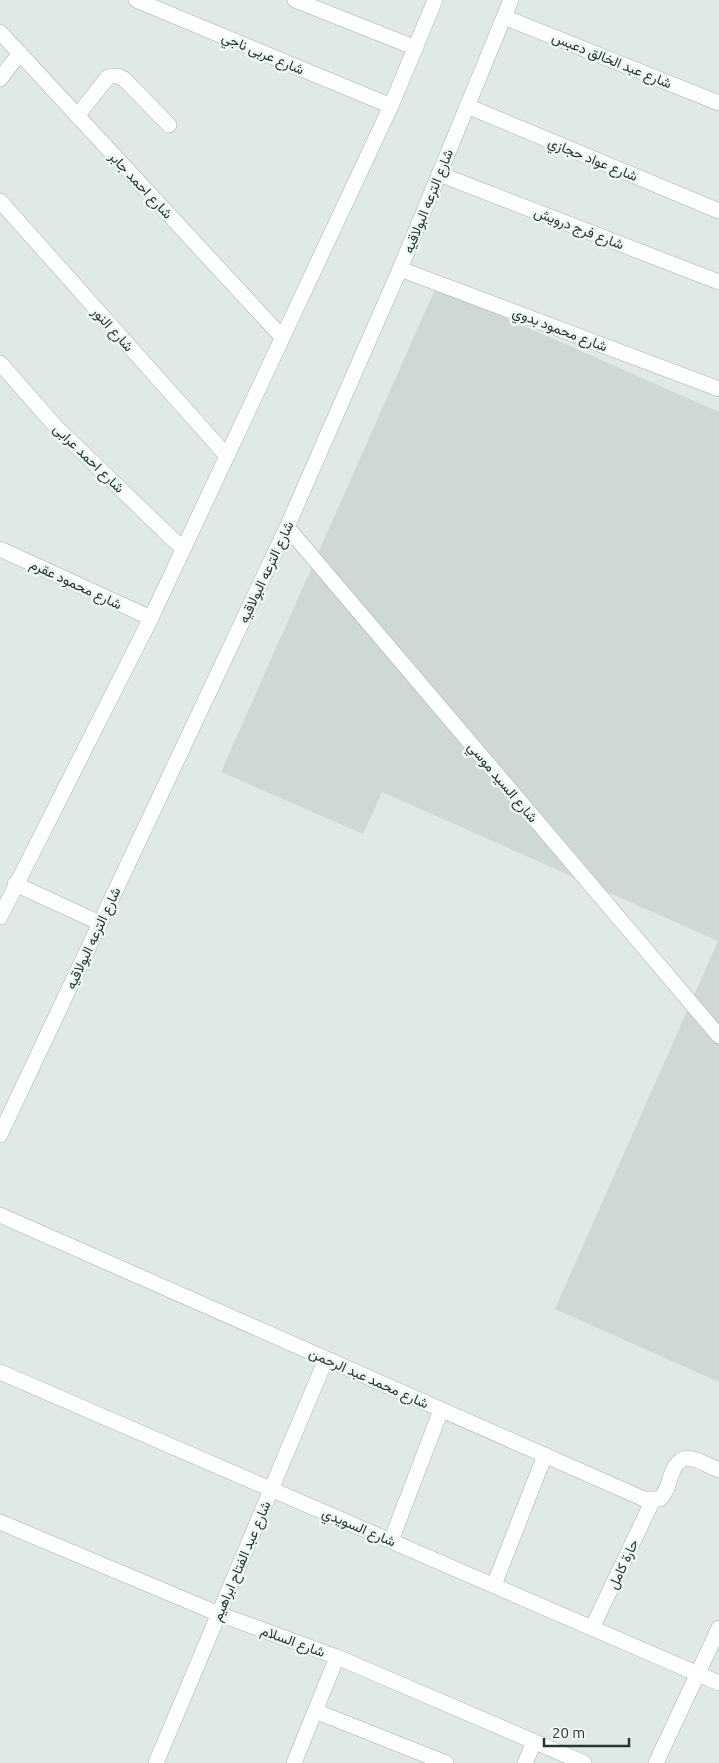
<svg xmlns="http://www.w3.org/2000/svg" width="719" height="1763" font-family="Ubuntu,Vazirmatn,sans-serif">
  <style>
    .built { fill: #ced9d5 }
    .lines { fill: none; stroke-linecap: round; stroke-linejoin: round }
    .street-casing { stroke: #a2b1ad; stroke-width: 16 }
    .secondary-casing { stroke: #9fb5ae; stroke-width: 16 }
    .street { stroke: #fff; stroke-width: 15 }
    .secondary { stroke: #fff; stroke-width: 15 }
    .labels { text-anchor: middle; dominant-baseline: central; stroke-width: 5; stroke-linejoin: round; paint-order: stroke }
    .street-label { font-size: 14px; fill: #213934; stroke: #eff7f3 }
  </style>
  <rect width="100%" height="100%" fill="#dfeae6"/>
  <path class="built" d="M 436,287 L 719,412 L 719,1382 L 555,1309 L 718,941 L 382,792 L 363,834 L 221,772 Z"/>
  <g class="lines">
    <g class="street-casing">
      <path id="street" d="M 136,0 L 391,106
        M 295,0 L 416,48
        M 504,17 L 719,103
        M 0,32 L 282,337
        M 0,79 L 20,53
        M 467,106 L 719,211
        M 77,116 L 108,77 C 114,75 118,75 124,79 L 169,125
        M 439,174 L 719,282
        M 0,201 L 227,456
        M 400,269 L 719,389
        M 0,363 L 57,428 L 183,549
        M 287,527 L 719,1036
        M 0,549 L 151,618
        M 0,1215 L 644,1499 L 660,1499 C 666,1493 668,1486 670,1478 C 681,1446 695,1460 719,1470
        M 0,1372 L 719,1683
        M 0,1522 L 219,1614 L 337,1657 L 584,1763
        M 391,1541 L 441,1410
        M 494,1585 L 545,1455
        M 592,1628 L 653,1500
        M 315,1711 L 446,1763
        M 156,1763 L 326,1359
        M 294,1763 L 337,1657
        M 525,1763 L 534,1742
        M 656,1763 L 719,1628"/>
    </g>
    <g class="secondary-casing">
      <path id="secondary" d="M 15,884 L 100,923
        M 0,917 L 151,618 L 391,106 L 435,0
        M 0,1135 L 287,527 L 400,269 L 511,0"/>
    </g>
    <use href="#street" class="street"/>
    <use href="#secondary" class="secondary"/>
  </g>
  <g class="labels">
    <g class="street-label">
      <text transform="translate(263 53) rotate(23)">شارع عربى ناجي</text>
      <text transform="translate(612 60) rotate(22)">شارع عبد الخالق دعبس</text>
      <text transform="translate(593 159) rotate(22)">شارع عواد حجازي</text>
      <text transform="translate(141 185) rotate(47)">شارع احمد جابر</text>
      <text transform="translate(428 201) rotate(-68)">شارع الترعه البولاقيه</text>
      <text transform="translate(579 228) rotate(21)">شارع فرج درويش</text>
      <text transform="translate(113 329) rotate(48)">شارع النور</text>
      <text transform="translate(560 329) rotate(21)">شارع محمود بدوي</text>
      <text transform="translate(89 458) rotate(44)">شارع احمد عرابى</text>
      <text transform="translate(266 572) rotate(-65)">شارع الترعه البولاقيه</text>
      <text transform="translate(76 584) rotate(25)">شارع محمود عقرم</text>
      <text transform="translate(503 782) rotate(50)">شارع السيد موسي</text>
      <text transform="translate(93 938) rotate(-65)">شارع الترعه البولاقيه</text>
      <text transform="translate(369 1378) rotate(24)">شارع محمد عبد الرحمن</text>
      <text transform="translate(359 1527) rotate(23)">شارع السويدي</text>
      <text transform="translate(241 1561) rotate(-67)">شارع عبد الفتاح ابراهيم</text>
      <text transform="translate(623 1564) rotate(-65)">حارة كامل</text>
      <text transform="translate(293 1641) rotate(20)">شارع السلام</text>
    </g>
  </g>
  <path d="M544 1738v8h85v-8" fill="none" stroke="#213934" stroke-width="2.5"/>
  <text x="552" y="1738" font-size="15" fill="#213934" stroke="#eff7f3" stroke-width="4" paint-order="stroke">20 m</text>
</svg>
